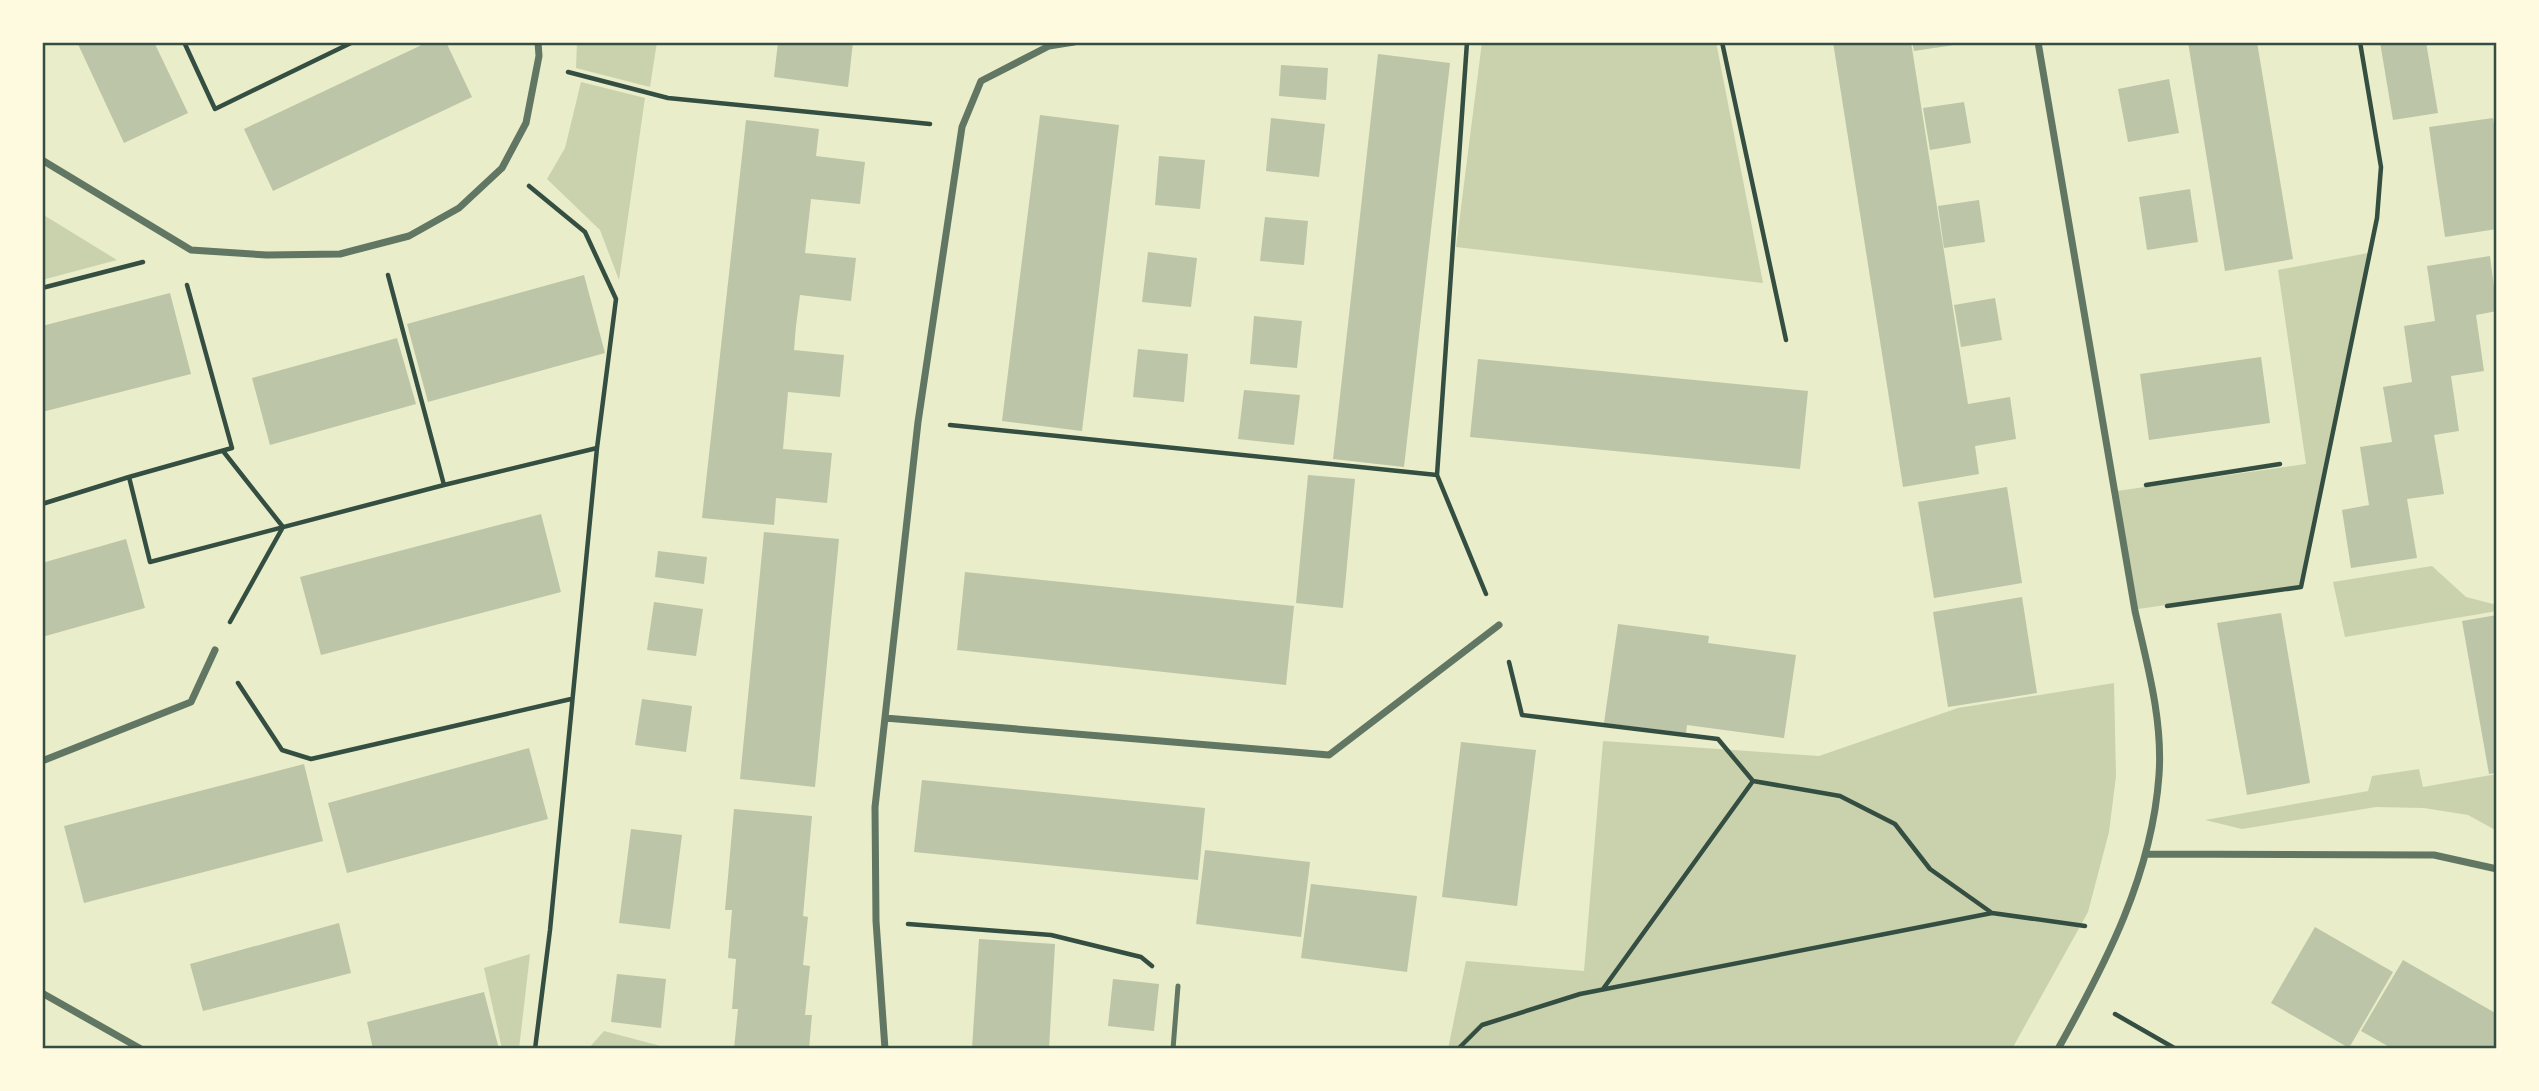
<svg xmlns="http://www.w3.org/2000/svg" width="2539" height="1091" font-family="'Source Serif 4',serif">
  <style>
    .green { fill: #cad2ad }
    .building { fill: #bcc5a7 }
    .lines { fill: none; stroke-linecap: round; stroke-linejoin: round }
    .path { stroke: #344e41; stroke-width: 4.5 }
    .service { stroke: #617663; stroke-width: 5 }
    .minor { stroke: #617663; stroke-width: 7 }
    .neatline { fill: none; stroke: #344e41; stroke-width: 2.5 }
  </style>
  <rect width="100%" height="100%" fill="#e9edc9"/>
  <path class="green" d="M 577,42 L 657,42 L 650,87 L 576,68 Z
    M 1482,42 L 1716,42 L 1763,283 L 1456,247 Z
    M 581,82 L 645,98 L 619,280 L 600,230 L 547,179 L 565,148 Z
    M 42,214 L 117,260 L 42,280 Z
    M 2368,253 L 2299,586 L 2138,609 L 2117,491 L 2306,464 L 2278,270 Z
    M 2432,566 L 2466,597 L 2497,605 L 2497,611 L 2345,637 L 2333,582 Z
    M 2114,683 L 2116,776 L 2109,832 L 2088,912 L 2012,1049 L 1448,1049 L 1466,961 L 1584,971 L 1603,741 L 1819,756 L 1958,708 Z
    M 2419,769 L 2423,787 L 2497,774 L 2497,831 L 2468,815 L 2424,808 L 2376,807 L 2242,829 L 2205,820 L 2368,791 L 2372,776 Z
    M 530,954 L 519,1049 L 502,1049 L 484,968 Z
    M 604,1031 L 672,1049 L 588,1049 Z"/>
  <path class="building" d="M 77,42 L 154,42 L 188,113 L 124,143 Z
    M 428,42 L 446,42 L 472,97 L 273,191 L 244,129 Z
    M 778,42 L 853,42 L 848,87 L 774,77 Z
    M 1833,42 L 1911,42 L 1968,404 L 2010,397 L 2016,439 L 1975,446 L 1979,474 L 1903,487 Z
    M 1912,42 L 1954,42 L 1954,45 L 1914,51 Z
    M 2188,42 L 2257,42 L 2293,259 L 2225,271 Z
    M 2380,42 L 2426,42 L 2438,113 L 2393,120 Z
    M 1378,54 L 1450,63 L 1404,467 L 1333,459 Z
    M 1281,65 L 1328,68 L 1326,100 L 1279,96 Z
    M 2169,79 L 2179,133 L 2128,142 L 2118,89 Z
    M 1964,102 L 1971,143 L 1930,150 L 1923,108 Z
    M 1040,115 L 1119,125 L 1082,431 L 1002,421 Z
    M 1271,118 L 1325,124 L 1319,177 L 1266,171 Z
    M 2493,118 L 2497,144 L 2497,229 L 2445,237 L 2429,127 Z
    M 746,120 L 819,129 L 816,156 L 865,162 L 860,204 L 811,199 L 805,253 L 856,258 L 851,301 L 800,295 L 796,326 L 794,350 L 844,355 L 840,397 L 788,392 L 783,449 L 832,453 L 827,503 L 776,498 L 774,525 L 702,518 Z
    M 1159,156 L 1205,160 L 1200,209 L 1155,205 Z
    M 2190,189 L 2198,242 L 2147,250 L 2139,197 Z
    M 1979,200 L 1985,242 L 1944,248 L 1938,206 Z
    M 1265,217 L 1308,221 L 1304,265 L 1260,261 Z
    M 1148,252 L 1197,258 L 1191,307 L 1142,302 Z
    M 2490,256 L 2497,311 L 2476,315 L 2484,371 L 2451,376 L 2459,431 L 2434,435 L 2444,494 L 2407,499 L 2417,558 L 2351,568 L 2342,510 L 2369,505 L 2360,447 L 2392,442 L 2383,387 L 2412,382 L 2404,326 L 2435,321 L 2427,266 Z
    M 584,275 L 605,353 L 428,402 L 407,324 Z
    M 170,293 L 191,374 L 42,412 L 42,326 Z
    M 1995,298 L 2002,340 L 1961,347 L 1954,305 Z
    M 1254,316 L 1302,321 L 1297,368 L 1250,364 Z
    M 397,338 L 416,404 L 270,445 L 252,378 Z
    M 1138,349 L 1188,354 L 1184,402 L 1133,397 Z
    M 2261,357 L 2270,423 L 2149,440 L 2140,374 Z
    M 1478,359 L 1808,391 L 1800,469 L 1470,437 Z
    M 1244,390 L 1300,395 L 1294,445 L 1238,439 Z
    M 1308,475 L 1355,479 L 1343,608 L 1296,603 Z
    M 2007,487 L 2022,583 L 1934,598 L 1918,502 Z
    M 541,514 L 561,592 L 321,655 L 300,577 Z
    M 764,532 L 839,539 L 815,787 L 740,779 Z
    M 126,539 L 145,608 L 42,637 L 42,563 Z
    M 658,551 L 707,557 L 704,584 L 655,577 Z
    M 965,572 L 1294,606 L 1286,685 L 957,650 Z
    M 2022,597 L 2037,693 L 1948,707 L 1933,612 Z
    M 654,602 L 703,609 L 696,656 L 647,650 Z
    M 2281,613 L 2310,783 L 2247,795 L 2217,623 Z
    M 2497,615 L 2497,773 L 2489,774 L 2462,621 Z
    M 1618,624 L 1709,636 L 1708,643 L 1796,655 L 1784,738 L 1687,725 L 1686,733 L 1604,723 Z
    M 642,699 L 692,706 L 686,752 L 635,745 Z
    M 1461,742 L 1536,750 L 1517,906 L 1442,897 Z
    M 529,748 L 548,819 L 347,873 L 328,803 Z
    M 304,764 L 323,841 L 84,903 L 64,826 Z
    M 922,780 L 1205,808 L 1198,880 L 914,852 Z
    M 734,809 L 812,816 L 803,916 L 808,917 L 803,965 L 810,966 L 805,1015 L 812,1015 L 809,1049 L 734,1049 L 738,1009 L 732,1009 L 736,959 L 728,958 L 732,910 L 725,910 Z
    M 631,829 L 682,835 L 670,929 L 619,923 Z
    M 1205,850 L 1310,862 L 1301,937 L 1196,924 Z
    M 1311,884 L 1417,896 L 1407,972 L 1301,958 Z
    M 339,923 L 351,973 L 203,1011 L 190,964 Z
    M 2315,927 L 2393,972 L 2349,1048 L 2271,1003 Z
    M 979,939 L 1055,944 L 1049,1049 L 972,1049 Z
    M 2403,960 L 2497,1014 L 2497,1049 L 2393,1049 L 2361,1031 Z
    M 617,974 L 666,979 L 661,1028 L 611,1022 Z
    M 1113,979 L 1159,984 L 1154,1031 L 1108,1026 Z
    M 484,992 L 499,1049 L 373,1049 L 367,1022 Z"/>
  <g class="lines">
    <path class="path" d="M 184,42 L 215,109 L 353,42
      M 1722,42 L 1786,340
      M 568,72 L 668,98 L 930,124
      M 529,186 L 585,232 L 616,299 L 597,448 L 550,930 L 535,1049
      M 388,275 L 444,485 L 597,448
      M 187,285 L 232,448 L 129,477 L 150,562 L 444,485
      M 42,288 L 143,262
      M 950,425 L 1437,475 L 1486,594
      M 223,451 L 283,527 L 230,622
      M 1437,475 L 1467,42
      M 2146,485 L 2280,464
      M 42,504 L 129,477
      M 2167,606 L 2301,587 L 2377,218 L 2381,167 L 2360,42
      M 1509,662 L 1522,715 L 1718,739 L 1753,781 L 1840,796 L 1895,824 L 1930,869 L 1992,913
      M 238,683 L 282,750 L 311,759 L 571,699
      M 908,924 L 1051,935 L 1141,957 L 1152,966
      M 1603,989 L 1753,781
      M 2115,1014 L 2176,1049
      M 1458,1049 L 1482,1025 L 1580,994 L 1992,913 L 2085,926"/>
    <path class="service" d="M 1173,1049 L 1178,986"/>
    <path class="minor" d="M 2038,42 L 2135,611 C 2147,664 2163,720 2159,775 C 2152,875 2106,963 2058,1049
      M 42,160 L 191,250 L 267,255 L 340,254 L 409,236 L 459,208 L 502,168 L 526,123 L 539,56 L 538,42
      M 885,718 L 1329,755 L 1499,625
      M 42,761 L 191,702 L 215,650
      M 2146,854 L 2434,855 L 2497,869
      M 42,993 L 141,1049
      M 885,1049 L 876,921 L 875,807 L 918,422 L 962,127 L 981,81 L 1049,46 L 1074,42"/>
  </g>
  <rect width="2539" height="1091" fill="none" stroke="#fefae0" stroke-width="88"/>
  <rect x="44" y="44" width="2451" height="1003" class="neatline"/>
</svg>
